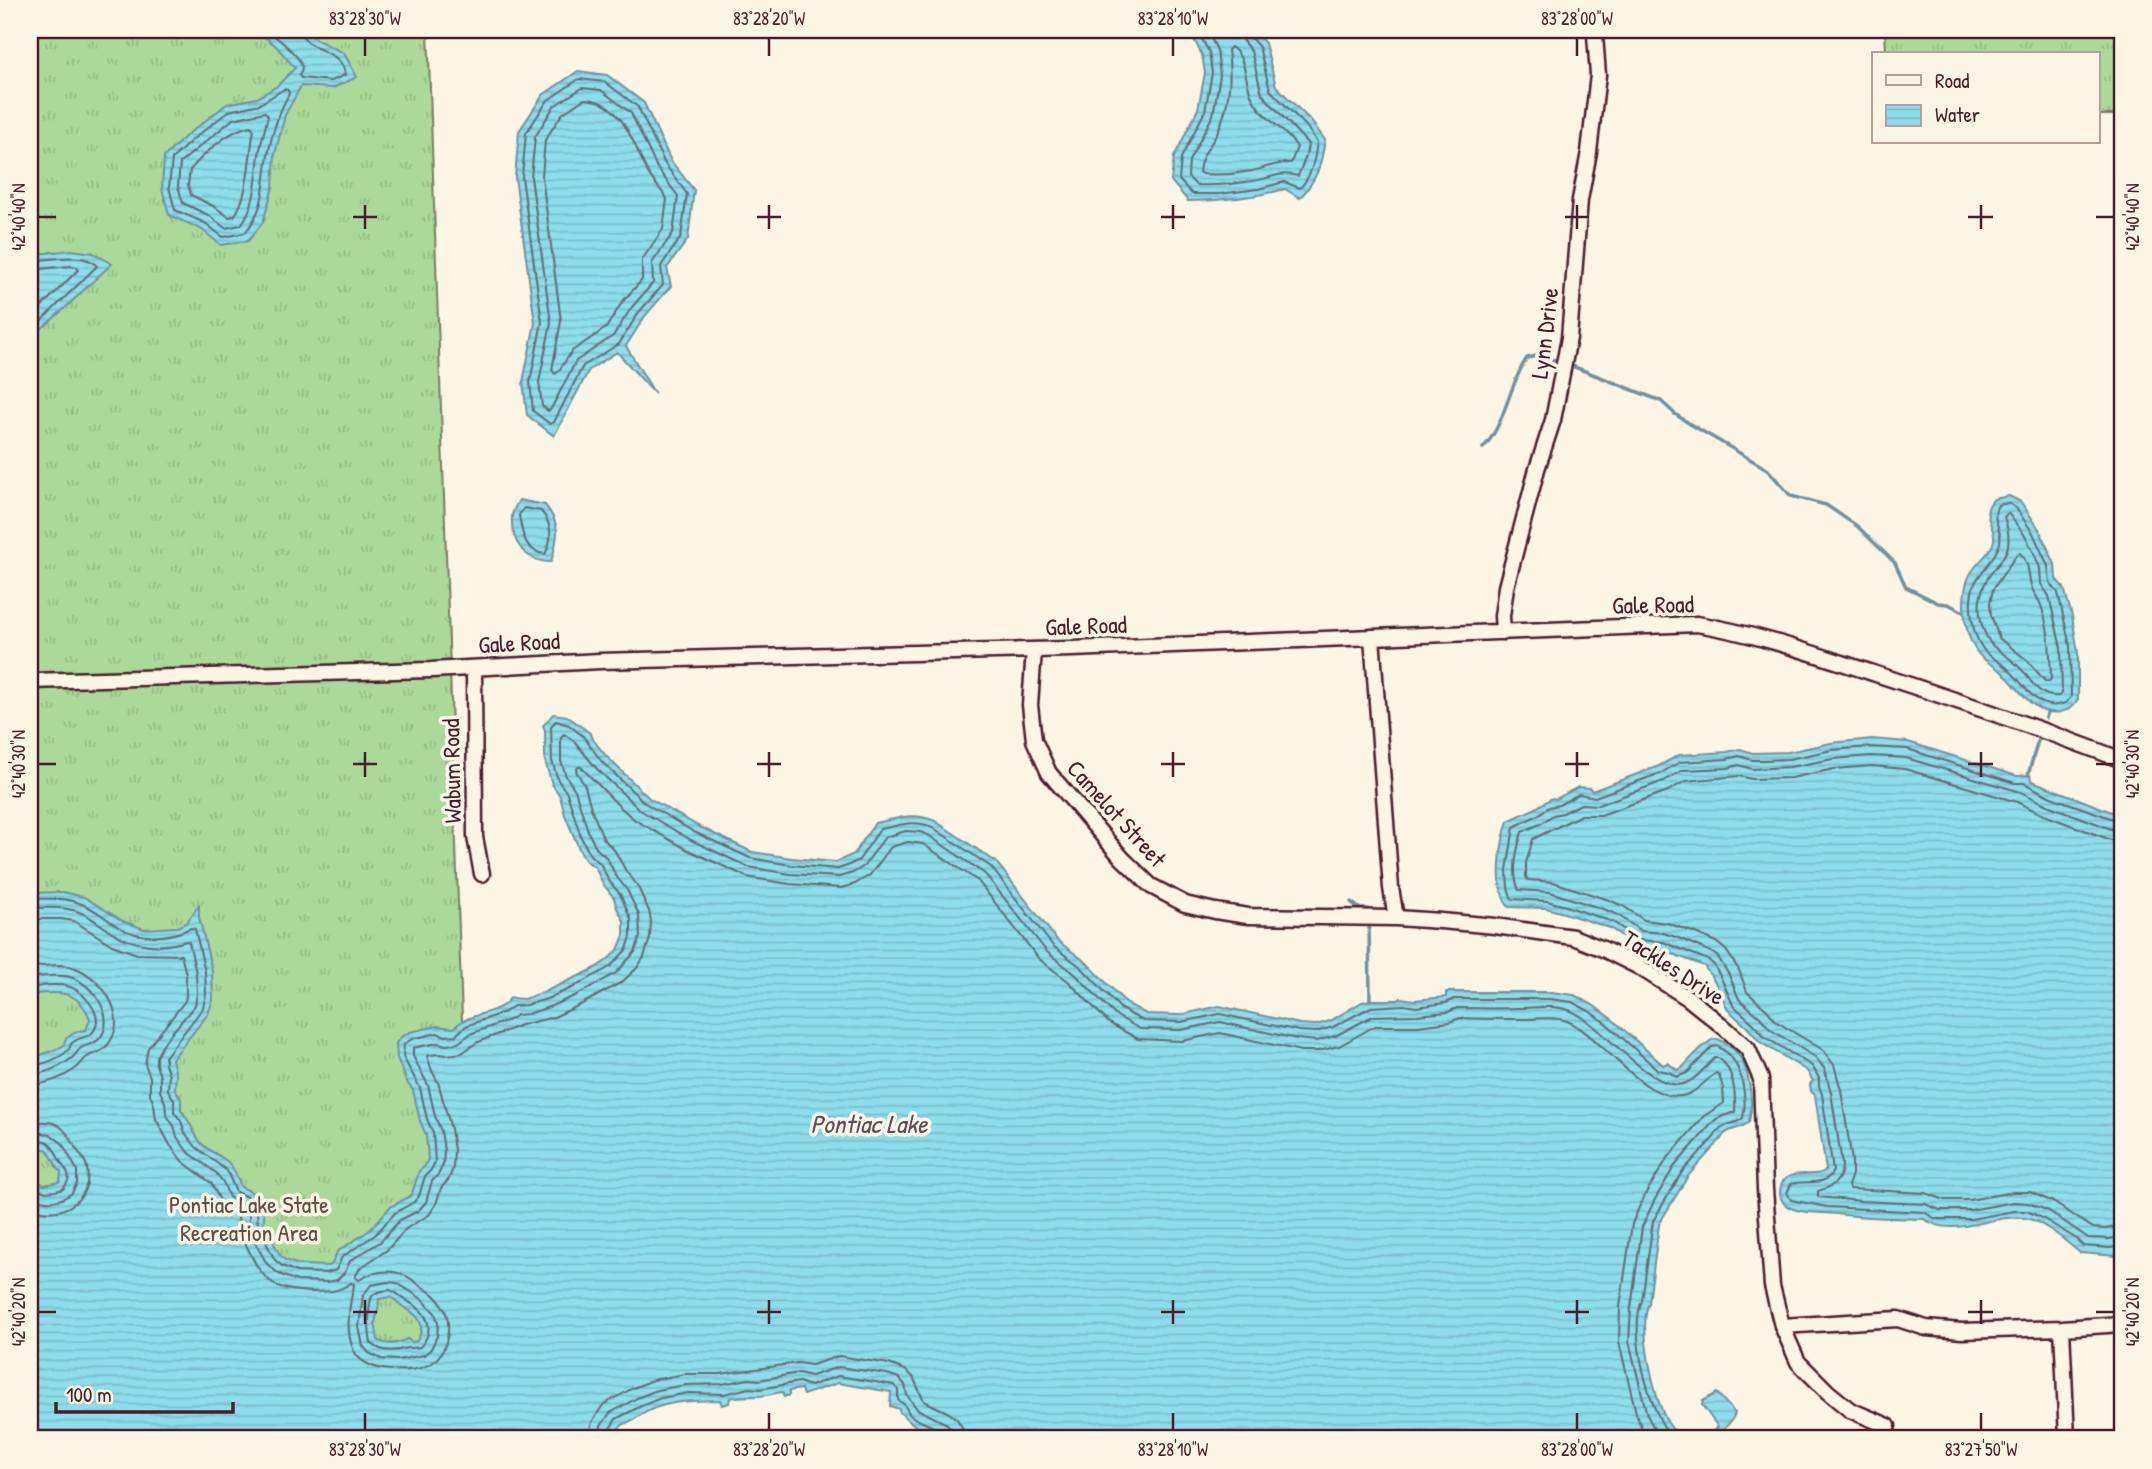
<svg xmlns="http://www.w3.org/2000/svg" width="2152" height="1469" font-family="'Patrick Hand',sans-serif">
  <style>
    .grass { fill: url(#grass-tufts); stroke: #7a7c62; stroke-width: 2 }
    .water { fill: url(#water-rules); stroke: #72919e; stroke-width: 2; fill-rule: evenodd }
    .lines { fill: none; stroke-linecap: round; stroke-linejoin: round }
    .shore { stroke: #656b77; stroke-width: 2 }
    .stream { stroke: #72919e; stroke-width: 3.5 }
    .minor-casing { stroke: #4a1f2b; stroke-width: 19 }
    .minor { stroke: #fcf5e5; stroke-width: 14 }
    .ticks { fill: none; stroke: #4a1f2b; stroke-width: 2.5 }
    .labels { text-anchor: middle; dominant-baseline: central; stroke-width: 7; stroke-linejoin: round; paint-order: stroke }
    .street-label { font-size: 24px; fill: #4a1f2b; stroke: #fcf5e5 }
    .park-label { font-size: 24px; fill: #624e46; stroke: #fcf5e5 }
    .water-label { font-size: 26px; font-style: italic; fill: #5b4e5b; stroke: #fcf5e5 }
    .neatline { fill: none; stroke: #4a1f2b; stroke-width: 2.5 }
    .ticks-label { font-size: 18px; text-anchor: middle; fill: #4a1f2b }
  </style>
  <defs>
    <pattern id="grass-tufts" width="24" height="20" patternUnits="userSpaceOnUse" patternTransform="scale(1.75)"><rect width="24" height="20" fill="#aad999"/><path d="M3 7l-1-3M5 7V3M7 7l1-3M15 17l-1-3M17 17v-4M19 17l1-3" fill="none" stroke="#94ba84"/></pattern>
    <pattern id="water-rules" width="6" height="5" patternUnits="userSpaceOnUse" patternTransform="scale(1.75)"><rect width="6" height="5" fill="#8dddea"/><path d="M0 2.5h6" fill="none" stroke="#7bbdc9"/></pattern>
  </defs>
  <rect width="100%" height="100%" fill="#fcf5e5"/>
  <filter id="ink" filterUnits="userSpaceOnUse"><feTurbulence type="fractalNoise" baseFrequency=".0143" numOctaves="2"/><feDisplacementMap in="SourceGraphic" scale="14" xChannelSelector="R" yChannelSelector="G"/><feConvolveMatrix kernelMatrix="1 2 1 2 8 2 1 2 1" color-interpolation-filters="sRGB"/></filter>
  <g filter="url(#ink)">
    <path class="grass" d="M 30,30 L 428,30 L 474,1369 L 30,1439 Z
      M 1885,30 L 2122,30 L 2122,115 L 2098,115 L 2098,54 L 1886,54 Z"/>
    <path class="water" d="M 256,30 L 305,30 L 317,40 L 344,53 L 357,77 L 333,88 L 301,86 L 285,115 L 275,154 L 273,187 L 263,222 L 248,241 L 221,245 L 201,229 L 169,215 L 162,188 L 164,157 L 187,135 L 227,104 L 257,98 L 277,86 L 295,68 L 276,46 Z
      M 1189,30 L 1253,30 L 1265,43 L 1276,86 L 1311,121 L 1325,140 C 1321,165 1318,178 1300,198 L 1285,189 C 1252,198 1221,201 1188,201 L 1171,181 L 1174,157 L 1198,109 L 1205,73 L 1202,55 Z
      M 578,71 L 607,75 L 644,103 L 671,161 L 694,190 L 688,239 L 667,268 L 671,286 L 645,316 L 626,346 L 655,394 L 617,352 L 589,370 L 554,436 L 527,415 L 523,382 L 535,323 L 515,177 L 519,131 L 543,95 Z
      M 71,250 L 93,253 L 112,264 C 85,287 58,318 30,337 L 30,255 Z
      M 2009,496 L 2021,502 L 2039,529 L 2055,564 L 2056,579 L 2064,588 L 2072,616 L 2078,653 L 2078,699 C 2074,706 2069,710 2061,712 C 2033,717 2020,688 2002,672 C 1994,665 1983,661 1977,652 C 1968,639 1964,621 1964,606 C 1964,594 1966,579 1973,570 C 1979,561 1989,554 1993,544 C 1999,527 1977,516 1994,499 Z
      M 519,500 L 545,505 C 562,526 558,537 551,562 C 525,562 510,541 512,515 C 513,510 517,504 519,500 Z
      M 553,714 L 567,716 L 590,733 L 591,737 L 607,757 L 649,798 L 698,826 L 752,852 L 792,858 L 836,862 L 854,854 L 875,823 C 898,819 912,811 935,821 L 996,862 L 1058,941 L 1086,962 L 1126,1003 L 1146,1014 L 1180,1015 L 1219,1006 L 1300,1024 L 1316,1025 L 1330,1021 L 1362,1002 L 1370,1000 L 1398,1000 L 1401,998 L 1415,1000 L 1446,997 L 1446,992 L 1551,992 L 1574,995 L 1593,1005 L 1613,1020 L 1663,1065 L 1668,1063 L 1677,1070 L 1682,1068 C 1689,1061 1706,1040 1715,1039 C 1721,1038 1724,1043 1729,1046 C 1750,1059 1754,1101 1749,1122 C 1740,1131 1726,1127 1721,1139 L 1688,1176 L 1659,1224 L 1649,1303 C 1638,1326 1654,1400 1668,1423 C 1672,1429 1677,1434 1683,1439 L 957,1439 L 952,1438 L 946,1439 C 928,1434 911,1426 899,1411 L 899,1409 L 890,1406 L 891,1392 L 838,1383 L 803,1395 L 801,1389 L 789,1391 L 789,1395 L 784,1397 L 782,1392 C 774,1393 767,1396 759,1396 C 749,1396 740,1396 730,1398 L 729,1403 L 722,1405 L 720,1400 C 692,1401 664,1400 641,1415 C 627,1425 620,1421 613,1439 L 30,1439 L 30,1059 L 57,1049 L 64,1045 L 65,1040 L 68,1037 L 78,1031 L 86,1030 L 90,1019 C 83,1000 71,992 51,993 C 42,994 37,992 30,998 L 30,893 L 63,892 L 84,897 L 123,921 L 144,929 L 177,927 L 186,923 L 199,905 L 199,917 L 212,971 L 213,1000 L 208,1014 L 172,1059 L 176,1075 L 175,1089 L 181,1099 L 181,1110 C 190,1120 193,1133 201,1143 C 207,1150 217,1154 224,1159 C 233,1165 237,1176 241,1187 L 256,1194 L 264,1209 L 264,1224 L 267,1230 L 280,1255 L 285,1260 L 299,1265 L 329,1266 L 332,1264 L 337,1252 L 370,1230 L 390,1207 L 409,1197 L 412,1194 L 419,1171 L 425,1166 L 428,1159 L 426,1135 L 420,1121 L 413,1090 L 408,1084 L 397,1058 L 396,1043 L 402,1036 L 410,1032 L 437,1026 L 454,1028 C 468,1012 500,1015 510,998 L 524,999 L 544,992 L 592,970 L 606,961 L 618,950 L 624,935 L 624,921 L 617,908 L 614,898 L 603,884 L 595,867 L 586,861 L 580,851 L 565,815 L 560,796 L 552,784 L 545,761 L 545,730 L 543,726 ZM 36,1149 L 46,1149 C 53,1155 53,1164 61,1172 L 60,1182 L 44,1185 C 32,1178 32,1165 33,1151 ZM 391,1297 C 396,1301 400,1305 405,1308 C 420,1316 426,1325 417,1341 L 412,1342 L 407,1339 C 397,1344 387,1346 378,1340 L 375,1322 L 378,1312 L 379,1299 Z
      M 1872,739 L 1908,742 L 2017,776 L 2030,775 L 2031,780 L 2035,782 L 2122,816 L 2122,1253 L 2116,1252 L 2116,1256 L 2080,1253 C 2067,1242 2043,1221 2025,1218 C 1992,1213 1955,1240 1924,1219 C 1895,1218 1866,1218 1837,1214 C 1822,1212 1802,1214 1789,1207 C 1783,1204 1781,1200 1780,1194 C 1780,1188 1781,1183 1785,1179 C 1797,1169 1815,1179 1826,1170 L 1815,1095 L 1811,1091 L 1810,1084 L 1813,1081 L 1807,1071 L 1760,1042 L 1748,1028 L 1728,1010 L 1715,982 L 1704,966 L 1660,949 L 1638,947 L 1610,928 L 1564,913 L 1546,908 L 1509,907 C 1493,889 1501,842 1508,821 L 1534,809 L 1552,798 L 1556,799 L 1578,787 L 1590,788 L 1592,791 L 1659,766 L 1679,755 L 1727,752 L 1740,749 L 1753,753 L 1788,752 L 1831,743 Z
      M 1717,1393 L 1735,1413 C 1732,1423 1720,1433 1712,1439 L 1705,1439 L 1718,1427 L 1702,1405 L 1703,1401 Z"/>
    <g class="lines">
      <path class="shore" d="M 267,30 C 276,37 297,53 301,64 C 303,69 301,71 299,75 L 301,78 L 331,81 L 345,75 C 343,47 305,54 301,30
        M 1197,30 L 1209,52 L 1212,73 L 1205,111 L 1181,158 L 1179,180 L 1192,194 L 1219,194 L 1258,189 L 1284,182 L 1300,188 C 1312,176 1315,158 1317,142 L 1306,126 L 1270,90 L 1259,47 L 1249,36 L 1248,30
        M 1207,30 L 1217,50 L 1220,75 L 1213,115 L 1189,161 L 1188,177 L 1196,185 C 1215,186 1234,184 1253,181 C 1272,178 1279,171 1298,176 L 1306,156 L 1308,144 L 1262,94 L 1251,51 L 1242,40 L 1239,30
        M 1231,47 C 1247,57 1244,80 1252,97 C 1261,117 1285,129 1297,147 L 1291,163 C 1277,162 1266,168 1252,171 C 1236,174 1218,175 1202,174 L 1199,172 C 1200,157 1208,149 1215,137 C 1229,110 1232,80 1228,50 Z
        M 579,79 L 605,82 L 638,107 L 665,164 L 687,194 L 681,237 L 661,266 L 663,285 L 639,312 L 619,344 L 583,366 L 554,422 L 550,424 L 533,411 L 530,382 L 542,322 L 522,177 L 526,133 L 548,100 Z
        M 582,88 L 601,90 L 631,113 L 657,168 L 678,196 L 673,233 L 652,263 L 653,283 L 632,307 L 613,336 L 576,361 L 551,409 L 548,411 L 542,406 L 539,382 L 551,323 L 531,177 L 535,137 L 554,106 Z
        M 284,89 L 288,90 L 289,94 C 278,113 273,129 269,150 C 262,183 268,204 245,233 L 223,237 L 205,223 L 175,210 L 169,187 L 172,159 L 192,140 L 229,111 L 260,104 Z
        M 584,99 C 623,100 633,145 648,173 C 653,182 662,190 667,199 L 663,229 L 642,260 L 642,280 L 623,301 L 606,328 L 572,351 L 558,372 L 555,374 L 552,370 L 561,321 L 542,177 L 545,140 L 562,114 Z
        M 265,112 L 268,116 C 265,129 261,142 259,155 C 256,180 256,205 241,225 L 225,228 L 210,216 L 183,203 L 178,186 L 180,163 L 233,119 Z
        M 251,126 L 254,130 C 249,153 249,198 234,216 L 229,217 L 215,207 L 191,195 L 188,185 L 190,170 C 205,153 228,130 251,126 Z
        M 30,261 C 48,260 85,251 97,266 L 41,321 L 30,329
        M 30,270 L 71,266 L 77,267 L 78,270 L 30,318
        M 2008,503 L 2016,508 L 2033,533 L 2048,566 L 2050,582 L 2058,593 L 2070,646 L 2071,697 C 2067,702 2065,704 2058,705 C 2035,709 2023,682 2008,669 C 2001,662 1989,657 1983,649 C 1975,638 1971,621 1971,608 C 1969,575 1989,571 1999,546 C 2005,531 1989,519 1998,505 Z
        M 524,508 L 541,511 C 552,524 553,539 545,554 C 524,552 522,532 519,515 Z
        M 2008,513 L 2026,537 L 2034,553 L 2040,568 L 2041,584 L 2049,596 L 2061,648 L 2062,693 L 2059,696 C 2052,697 2045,695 2039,690 C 2032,685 2028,676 2022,670 C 2016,663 2008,657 2001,652 C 1996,649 1992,646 1989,641 C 1982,630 1978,613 1980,600 C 1986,560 2021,564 2004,517 Z
        M 2020,553 C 2031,564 2027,575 2032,588 C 2034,594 2038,598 2040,603 C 2050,627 2050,654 2051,679 L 2048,682 L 2045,681 L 2027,660 L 1999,638 L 1991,615 L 1990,603 L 1993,589 L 2017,554 Z
        M 2122,822 L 2051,797 L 2024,783 L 2015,783 L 1907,749 L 1870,747 L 1832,750 L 1789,759 L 1764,760 L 1752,760 L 1739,756 L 1727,759 L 1680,762 L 1661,773 L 1595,797 L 1579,794 L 1559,805 L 1549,807 L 1538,815 L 1514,827 L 1507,870 L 1508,888 L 1512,899 L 1547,901 L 1566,906 L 1613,922 L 1639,940 L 1663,942 L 1708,960 L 1714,965 L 1721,978 L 1733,1005 L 1753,1023 L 1765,1037 L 1812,1066 L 1819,1078 L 1819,1086 L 1822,1094 L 1833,1171 C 1825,1188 1806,1179 1791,1184 L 1787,1193 L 1791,1200 L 1827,1207 L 1924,1212 L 1936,1219 L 1971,1219 L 2015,1211 L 2027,1211 L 2044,1219 L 2075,1238 L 2083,1246 L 2110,1248 L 2122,1246
        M 2122,831 L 2114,830 L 2047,805 L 2021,792 L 1906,758 L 1871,756 L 1833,759 L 1790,767 L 1752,769 L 1739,765 L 1728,768 L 1683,770 L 1664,781 L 1598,805 L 1581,804 L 1563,813 L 1553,815 L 1542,823 L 1522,832 C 1517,848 1511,874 1519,890 L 1550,892 L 1606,910 L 1618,915 L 1641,931 L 1663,933 L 1676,937 L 1711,952 L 1718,957 L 1729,975 L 1739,999 L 1760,1017 L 1771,1030 L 1815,1057 L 1824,1068 L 1831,1092 L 1842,1164 C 1842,1181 1833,1187 1818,1191 L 1818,1197 L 1861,1201 L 1925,1204 L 1940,1210 L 1970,1210 L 2014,1202 L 2028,1203 L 2049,1211 L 2088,1238 L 2108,1239 L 2122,1237
        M 2122,842 L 2111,840 L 2044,815 L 2017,802 L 1905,769 L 1872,766 L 1834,769 L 1791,778 L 1752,779 L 1739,776 L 1686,781 L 1668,791 L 1601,815 L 1581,815 L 1533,839 L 1526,863 L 1526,877 L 1528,880 L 1553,882 L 1609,900 L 1623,906 L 1644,920 L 1667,923 L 1693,932 L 1716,942 L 1726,950 L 1739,970 L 1747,992 L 1767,1010 L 1777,1022 L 1823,1050 L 1834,1065 L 1841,1090 L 1852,1161 L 1852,1174 L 1848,1186 L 1850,1189 L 1926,1193 L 1945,1200 L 1969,1200 L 2013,1192 L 2030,1192 L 2053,1202 L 2093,1228 L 2105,1229 L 2122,1226
        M 30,899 C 46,899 64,897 79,903 C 93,907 105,918 117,926 C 140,940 167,939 191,928 L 195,929 L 205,972 L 206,994 L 203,1008 L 165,1057 L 165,1064 L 169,1075 L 168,1090 L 174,1100 L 174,1112 L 181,1121 L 185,1133 L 196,1147 L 227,1171 L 236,1192 L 251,1199 L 257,1211 L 258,1227 L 275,1260 L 282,1266 L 297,1272 L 326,1273 L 336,1270 L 342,1257 L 375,1235 L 395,1213 L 414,1202 L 419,1196 L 425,1176 L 431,1170 L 435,1162 L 433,1133 L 427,1119 L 420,1088 L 403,1057 L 404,1044 L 412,1039 L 437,1033 L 446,1036 L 456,1035 L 466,1026 L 505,1012 L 514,1006 L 526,1005 L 547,999 L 574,987 L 610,967 L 627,949 L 631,936 L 631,919 L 620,894 L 609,881 L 600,863 L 590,855 L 581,837 L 567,793 L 558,780 L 552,761 L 551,726 L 556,721 L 569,725 L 583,736 L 602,762 L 645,803 L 694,832 L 750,858 L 791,865 L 838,869 L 847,866 L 859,860 L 880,829 C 899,826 913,819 932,827 L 991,867 L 1053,946 L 1081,967 L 1121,1009 L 1143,1021 L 1181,1022 L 1220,1014 L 1299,1031 L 1316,1032 L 1333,1027 L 1371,1007 L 1404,1005 L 1416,1007 L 1446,1003 L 1454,999 L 1550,999 L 1572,1002 L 1589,1011 L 1608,1025 L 1658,1070 L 1669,1072 L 1676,1077 L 1687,1073 L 1712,1047 L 1718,1046 C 1722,1050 1728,1052 1731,1057 C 1743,1071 1747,1101 1743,1118 C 1733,1127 1721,1121 1715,1136 L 1682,1172 L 1653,1221 L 1642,1301 C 1628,1333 1650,1413 1672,1439
        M 30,908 C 46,908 64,906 79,912 C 91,916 101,926 112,932 C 133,946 161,949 186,941 L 189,942 L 196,973 L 197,994 L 195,1005 L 165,1041 L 156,1057 L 156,1065 L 160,1076 L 160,1091 L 165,1102 L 166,1114 L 174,1126 L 177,1137 L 187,1151 L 216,1173 L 223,1182 L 229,1197 L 245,1207 L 249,1214 L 249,1227 L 252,1237 L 267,1264 L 279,1274 L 297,1281 L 327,1282 L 337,1280 L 345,1272 L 350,1261 L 380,1242 L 400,1220 L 418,1211 L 426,1202 L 432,1181 L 438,1175 L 443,1165 L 444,1150 L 441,1131 L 435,1116 L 428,1085 L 413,1056 L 413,1048 L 437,1043 L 447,1045 L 458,1043 L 470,1034 L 509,1020 L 517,1015 L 528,1014 L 549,1007 L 577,995 L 616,973 L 635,952 L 640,937 L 639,915 L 627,890 L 616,876 L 607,858 L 597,849 L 589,834 L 575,790 L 566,776 L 561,761 L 561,737 L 564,734 L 575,742 L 596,768 L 640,810 L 691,840 L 748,867 L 790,874 L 839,877 L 853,873 L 864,866 L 885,837 L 906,831 L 920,832 L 928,835 L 985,874 L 1047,952 L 1075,974 L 1115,1015 L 1140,1029 L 1181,1030 L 1220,1022 L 1297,1039 L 1317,1041 L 1335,1036 L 1373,1016 L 1417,1015 L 1448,1012 L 1457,1008 C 1477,1008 1497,1009 1517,1008 C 1534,1008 1554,1004 1571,1011 C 1601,1023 1655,1097 1686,1083 C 1697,1079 1706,1066 1715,1058 L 1718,1058 C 1734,1067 1736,1096 1735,1112 L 1723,1116 L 1715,1120 L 1674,1167 L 1654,1201 L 1642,1227 L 1631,1308 L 1629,1341 L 1647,1415 L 1660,1439
        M 30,919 L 61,919 L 74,921 L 112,945 L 137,954 L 181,955 L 186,974 L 186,996 L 185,1001 L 148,1048 L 145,1064 L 150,1077 L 150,1094 L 154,1105 L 156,1119 L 170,1145 L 182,1161 L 211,1183 L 223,1206 L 238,1216 C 239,1235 244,1240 252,1257 C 267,1287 282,1291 314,1292 C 329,1292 338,1292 351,1283 L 354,1284 C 354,1289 352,1293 351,1299 C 348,1315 347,1336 354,1351 C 365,1374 413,1375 432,1363 C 449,1351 453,1322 442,1305 C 435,1293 424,1289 414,1281 C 397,1268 377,1269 359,1280 L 355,1277 L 360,1268 L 387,1250 L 407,1228 L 429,1215 L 436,1204 L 441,1188 L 449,1179 L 453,1168 L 454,1150 L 451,1129 L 438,1082 L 432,1071 L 427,1056 L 437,1054 L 447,1055 L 462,1053 L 476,1043 L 521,1025 L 554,1017 L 582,1004 L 622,982 L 637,968 L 644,957 L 650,938 L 651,921 L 649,911 L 637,885 L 626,871 L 615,851 L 603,838 L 591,808 L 585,786 L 576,771 L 578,767 L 581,767 L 620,807 L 635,820 L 686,849 L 747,877 L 789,884 L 841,888 L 855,884 L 870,875 L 891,847 L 908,842 L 923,844 L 978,881 L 1039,959 L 1068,981 L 1109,1023 L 1138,1039 L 1182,1041 L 1220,1033 L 1301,1051 L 1318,1051 L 1339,1046 L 1375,1026 L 1418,1026 L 1450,1022 L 1460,1018 C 1482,1019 1503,1019 1525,1019 C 1539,1019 1554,1016 1567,1021 C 1602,1035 1646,1107 1686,1095 C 1699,1091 1705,1080 1716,1073 L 1719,1075 L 1723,1088 L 1724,1103 L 1704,1116 L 1667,1159 L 1644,1196 L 1632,1224 L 1620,1307 L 1619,1342 L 1637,1417 L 1647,1439
        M 30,968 C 43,965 65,963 78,969 C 106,982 131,1021 105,1048 C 100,1053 92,1053 86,1058 C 82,1061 80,1066 75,1069 C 63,1078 44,1085 30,1085
        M 30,979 C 41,976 61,974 73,978 C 94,986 116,1017 100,1038 C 94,1045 87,1044 81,1048 C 78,1050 76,1054 74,1056 C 64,1066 44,1074 30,1075
        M 30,989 C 40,985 57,984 67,986 C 81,989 101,1011 96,1026 C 92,1040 79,1035 71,1044 C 70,1046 70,1048 69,1049 C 61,1059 41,1065 30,1066
        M 30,1123 C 59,1118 64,1127 77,1150 C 81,1156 86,1160 87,1168 C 93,1202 58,1221 30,1207
        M 30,1134 L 41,1133 L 50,1134 L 62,1143 L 77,1170 L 77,1183 L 72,1193 C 59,1203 43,1204 30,1195
        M 30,1145 C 48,1134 52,1145 59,1159 C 65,1171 75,1175 63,1189 C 49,1194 38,1193 30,1180
        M 388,1282 L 397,1283 L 422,1299 L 435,1313 L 438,1323 L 437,1336 L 431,1349 L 424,1355 L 398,1360 L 381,1359 L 369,1353 L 363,1346 L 359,1327 L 363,1295 L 371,1285 Z
        M 390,1290 C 398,1293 402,1298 409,1302 C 428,1312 436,1330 420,1347 C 414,1349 409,1347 403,1349 C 391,1352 380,1352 371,1343 C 369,1334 367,1302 373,1295 C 377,1291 385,1291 390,1290 Z
        M 587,1439 L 592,1422 L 603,1405 L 633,1388 L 653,1380 L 685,1374 L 720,1374 L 798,1363 L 812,1365 L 839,1356 L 889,1364 L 905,1370 L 913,1377 L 924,1401 L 949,1413 L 957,1419 L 963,1429 L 964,1439
        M 598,1439 L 601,1426 L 610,1413 L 637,1398 L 657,1390 L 686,1385 L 722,1384 L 749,1379 L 759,1380 L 799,1373 L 811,1376 L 839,1367 L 887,1374 L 899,1378 L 905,1385 L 907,1395 L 917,1409 L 947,1424 L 952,1430 L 954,1439
        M 607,1439 L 609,1430 L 616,1419 L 641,1406 L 661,1398 L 688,1393 L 724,1394 L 749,1388 L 760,1389 L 799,1382 L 810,1386 L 838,1376 L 894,1385 L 898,1390 L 898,1400 L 904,1404 L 910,1415 L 916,1419 L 942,1431 L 945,1439"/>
      <path class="stream" d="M 1567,364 L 1661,401 L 1675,414 L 1690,424 L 1767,469 L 1791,496 L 1826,505 L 1857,526 L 1895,563 L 1906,587 L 1938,603 L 1948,604 L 1964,612
        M 1483,448 C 1505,426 1509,384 1527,358 L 1537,356 L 1559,361
        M 2046,718 L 2047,713
        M 2028,775 L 2039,737
        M 1351,902 L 1360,909 L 1368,909 L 1368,912
        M 1369,920 L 1370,1000"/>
      <g class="minor-casing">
        <path id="minor" d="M 1503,632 L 1502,616 L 1506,587 L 1537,469 L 1553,420 L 1569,338 L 1580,200 L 1589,152 L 1598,75 L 1595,35
          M 1372,637 L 1391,888 L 1396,918
          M 1034,650 L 1030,705 L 1034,740 L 1049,773 L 1122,858 L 1151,886 L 1185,904 L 1215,911 L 1248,916 L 1396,918 L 1441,921 L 1495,926 L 1573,937 L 1603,949 L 1639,967 L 1688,998 L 1725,1028 L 1748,1049 L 1761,1079 L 1765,1189 L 1772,1286 L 1782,1326 L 1798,1362 L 1828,1392 L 1850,1410 L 1888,1426
          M 474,668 L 475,837 L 482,874
          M 30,681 L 431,670 L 600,661 L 1072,649 L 1697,624 C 1758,634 1817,655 1876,674 C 1959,701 2041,729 2122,760
          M 1782,1326 L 1898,1319 L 1926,1328 L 1962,1331 L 2062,1328 L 2122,1324
          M 2062,1328 L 2067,1439"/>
      </g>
      <use href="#minor" class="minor"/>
    </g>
  </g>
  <path class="ticks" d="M 365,38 L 365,56M 769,38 L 769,56M 1173,38 L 1173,56M 1577,38 L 1577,56M 365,205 L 365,229M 769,205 L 769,229M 1173,205 L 1173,229M 1577,205 L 1577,229M 1981,205 L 1981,229M 38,217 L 56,217M 353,217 L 377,217M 757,217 L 781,217M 1161,217 L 1185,217M 1565,217 L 1589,217M 1968,217 L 1993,217M 2096,217 L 2114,217M 365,752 L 365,777M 769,752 L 769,777M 1173,752 L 1173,777M 1577,752 L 1577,777M 1981,752 L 1981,777M 38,764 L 56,764M 353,764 L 377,764M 757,764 L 781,764M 1161,764 L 1185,764M 1565,764 L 1589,764M 1968,764 L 1993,764M 2096,764 L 2114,764M 365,1300 L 365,1324M 769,1300 L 769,1324M 1173,1300 L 1173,1324M 1577,1300 L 1577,1324M 1981,1300 L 1981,1324M 38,1312 L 56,1312M 353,1312 L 377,1312M 757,1312 L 781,1312M 1161,1312 L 1185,1312M 1565,1312 L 1589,1312M 1968,1312 L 1993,1312M 2096,1312 L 2114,1312M 365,1413 L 365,1430M 769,1413 L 769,1430M 1173,1413 L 1173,1430M 1577,1413 L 1577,1430M 1981,1413 L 1981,1430"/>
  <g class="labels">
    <g class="street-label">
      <text transform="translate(1544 333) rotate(-83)">Lynn Drive</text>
      <text transform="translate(1653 604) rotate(-1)">Gale Road</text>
      <text transform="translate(1086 625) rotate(-2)">Gale Road</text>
      <text transform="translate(519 642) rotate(-3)">Gale Road</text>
      <text transform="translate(451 771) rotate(-91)">Wabum Road</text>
      <text transform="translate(1117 813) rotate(48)">Camelot Street</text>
      <text transform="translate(1674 967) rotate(33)">Tackles Drive</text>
    </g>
    <g class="park-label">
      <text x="249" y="1204">Pontiac Lake State<tspan x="249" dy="28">Recreation Area</tspan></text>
    </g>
    <g class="water-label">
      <text x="869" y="1123">Pontiac Lake</text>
    </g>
  </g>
  <rect width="2152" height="1469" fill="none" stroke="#fcf5e5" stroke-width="77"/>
  <rect x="1872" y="52" width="228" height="91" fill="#fcf5e5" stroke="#b59f9b" stroke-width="2"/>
  <rect x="1886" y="75" width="35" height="10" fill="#fcf5e5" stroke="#b59f9b" stroke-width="2"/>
  <text x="1935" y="88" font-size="21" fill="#4a1f2b">Road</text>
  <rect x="1886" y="105" width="35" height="21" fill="url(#water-rules)" stroke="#b59f9b" stroke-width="2"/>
  <text x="1935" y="122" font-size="21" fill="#4a1f2b">Water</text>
  <path d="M56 1402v10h177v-10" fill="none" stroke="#4a1f2b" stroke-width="3.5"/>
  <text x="66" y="1402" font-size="21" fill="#4a1f2b" stroke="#fcf5e5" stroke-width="5" paint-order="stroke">100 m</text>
  <rect x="38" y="38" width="2076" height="1392" class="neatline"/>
  <g class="ticks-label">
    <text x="365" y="25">83°28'30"W</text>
    <text x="769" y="25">83°28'20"W</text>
    <text x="1173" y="25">83°28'10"W</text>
    <text x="1577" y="25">83°28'00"W</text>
    <text transform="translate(19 217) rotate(-90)" y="6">42°40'40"N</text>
    <text transform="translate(2133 217) rotate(-90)" y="6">42°40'40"N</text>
    <text transform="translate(19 764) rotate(-90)" y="6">42°40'30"N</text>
    <text transform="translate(2133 764) rotate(-90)" y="6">42°40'30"N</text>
    <text transform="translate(19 1312) rotate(-90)" y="6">42°40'20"N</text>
    <text transform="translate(2133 1312) rotate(-90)" y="6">42°40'20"N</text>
    <text x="365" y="1456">83°28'30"W</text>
    <text x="769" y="1456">83°28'20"W</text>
    <text x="1173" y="1456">83°28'10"W</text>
    <text x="1577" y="1456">83°28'00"W</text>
    <text x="1981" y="1456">83°27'50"W</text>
  </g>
</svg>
